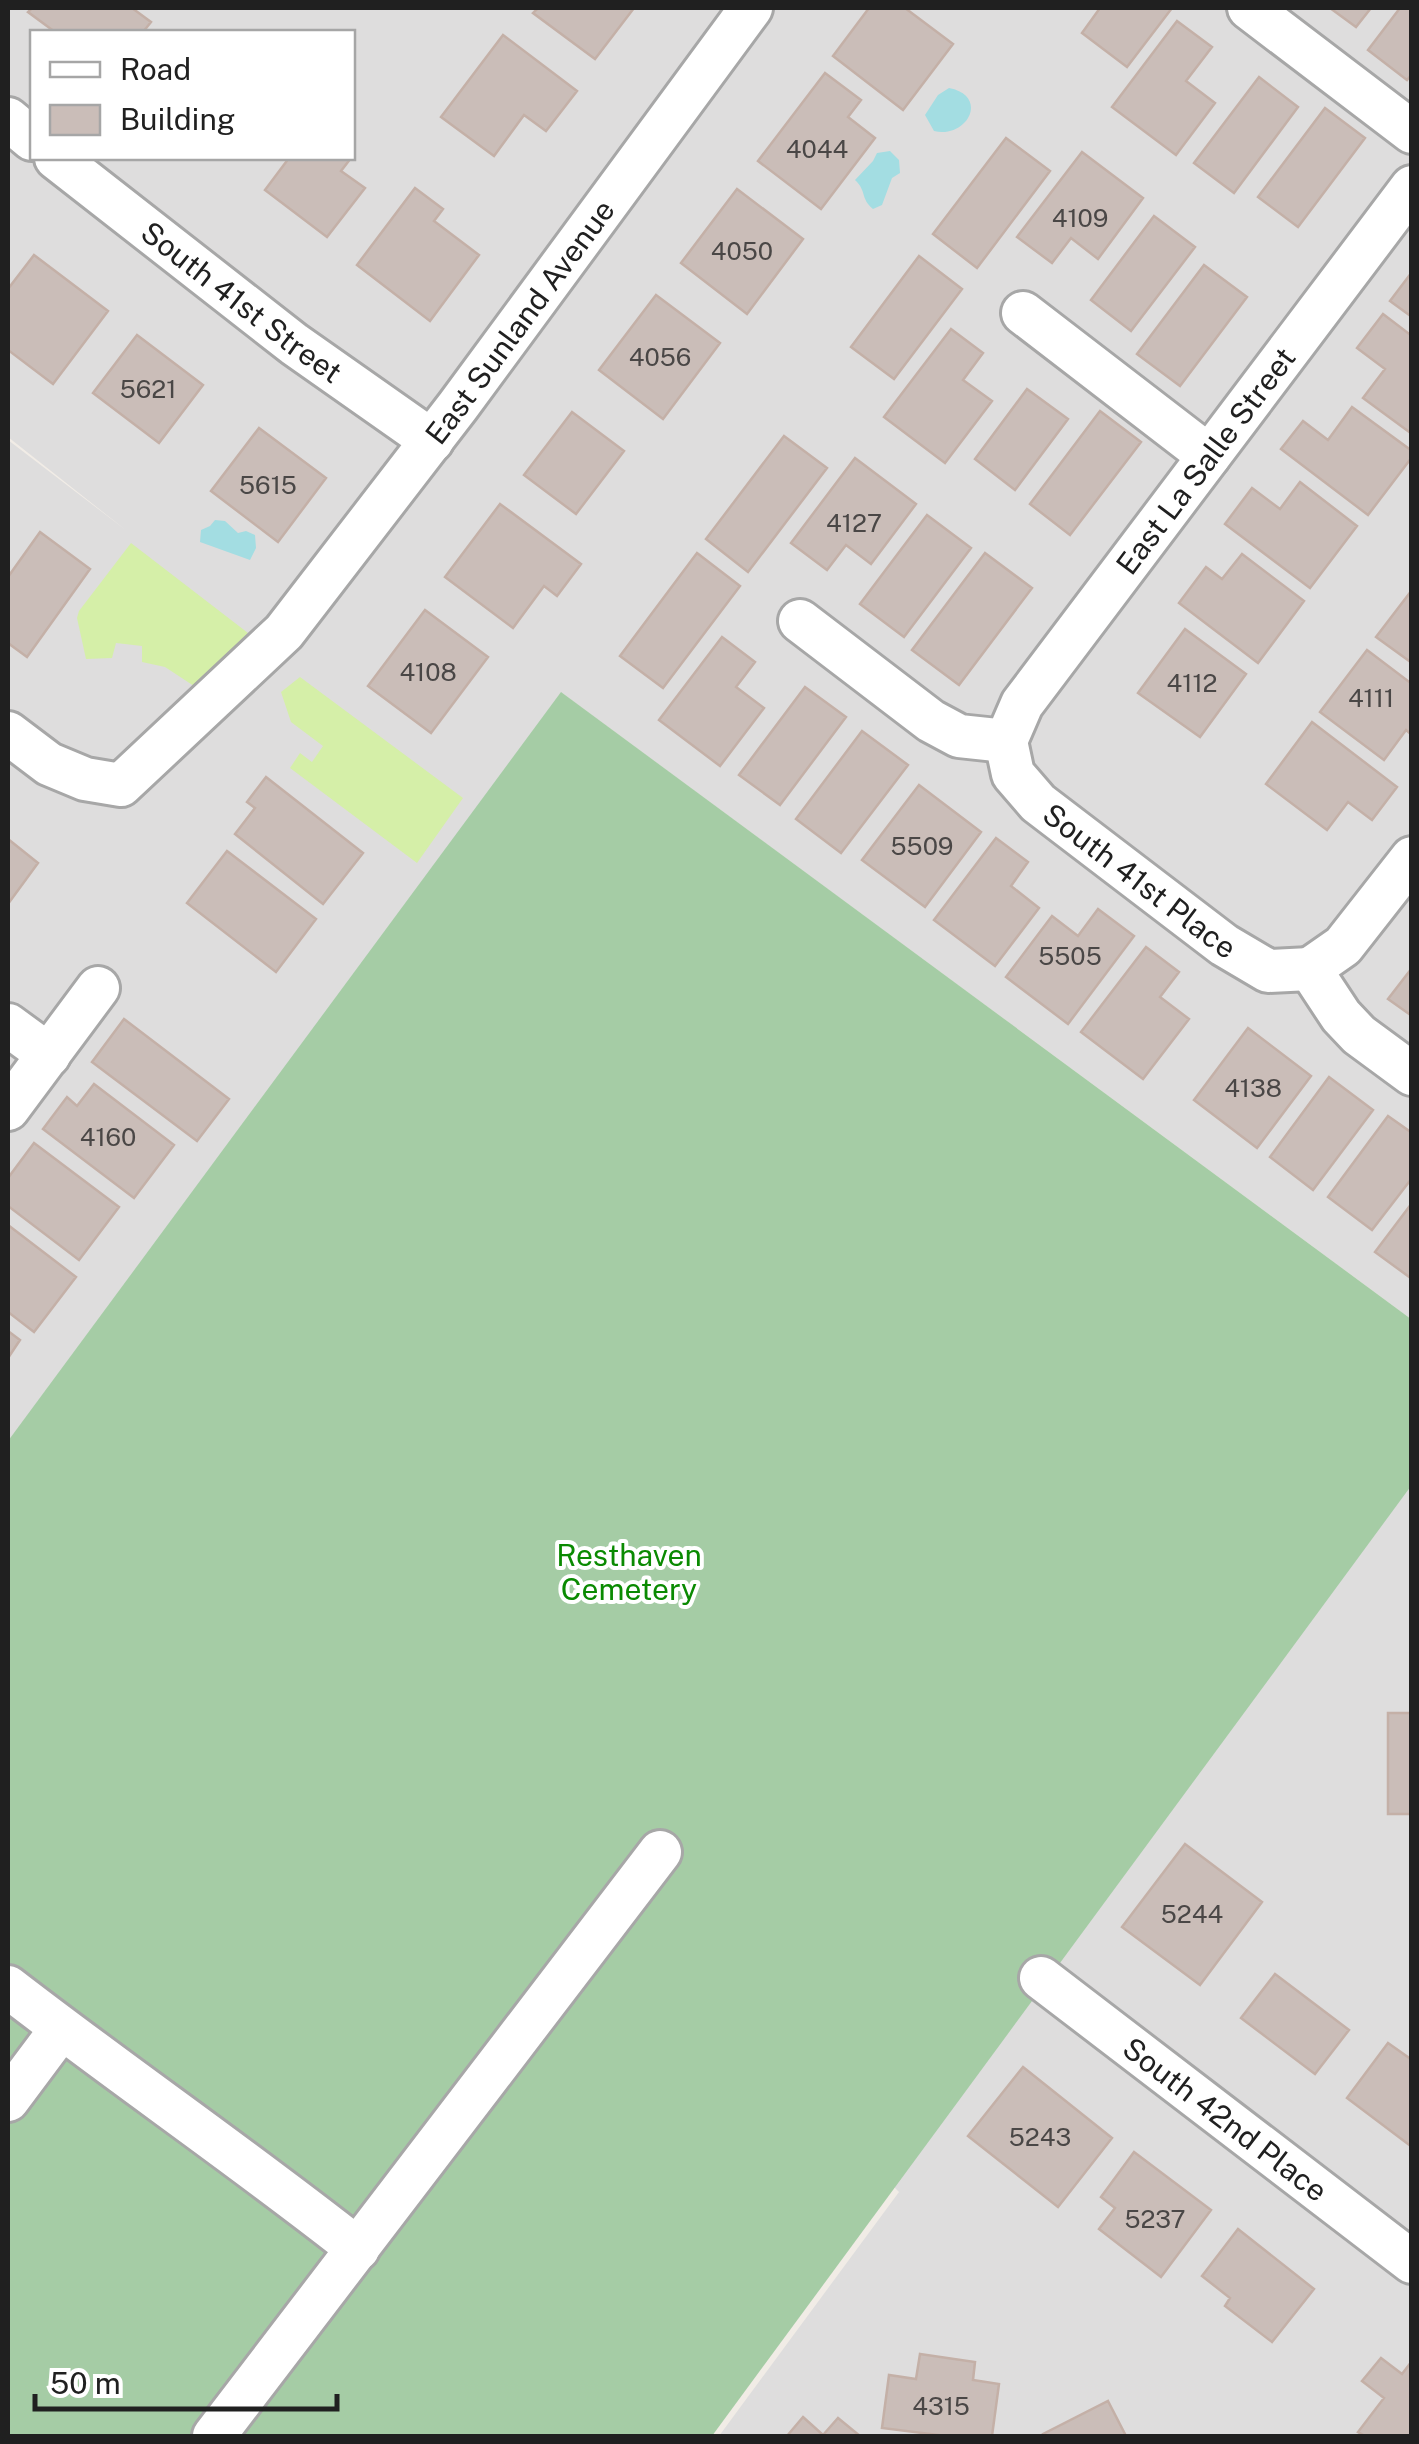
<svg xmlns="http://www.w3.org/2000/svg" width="1419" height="2444" font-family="'Public Sans',sans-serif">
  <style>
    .residential { fill: #dedddd; fill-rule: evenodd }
    .grass { fill: #d5efa8 }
    .cemetery { fill: #a5cca5 }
    .water { fill: #a3dde2 }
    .building { fill: #cabdb8; stroke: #c4b0a7; stroke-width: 2.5 }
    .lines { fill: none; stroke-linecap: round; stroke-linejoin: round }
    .minor-casing { stroke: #a7a7a7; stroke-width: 48 }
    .minor { stroke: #fff; stroke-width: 42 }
    .labels { text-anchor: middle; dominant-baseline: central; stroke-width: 8; stroke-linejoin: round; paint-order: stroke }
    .number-label { font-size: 25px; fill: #4a4746 }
    .street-label { font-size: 30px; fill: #202020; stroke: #fff }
    .park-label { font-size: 30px; fill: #0a8a02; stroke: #fff }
  </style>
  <rect width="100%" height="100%" fill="#f1ece6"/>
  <path class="residential" d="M 8,8 L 1411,8 L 1411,1319 L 562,693 L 8,1442 L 8,440 L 127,531 L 8,437 ZM 32,32 L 352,32 L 352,158 L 32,158 Z
    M 1411,1484 L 1411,2436 L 719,2436 L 899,2192 L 891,2184 Z"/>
  <path class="grass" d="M 131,543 L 248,633 L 194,686 L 165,667 L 142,662 L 142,646 L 116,643 L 112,658 L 86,659 L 77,618 L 79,611 Z
    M 300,677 L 463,798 L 417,863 L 290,768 L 300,753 L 312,762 L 323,746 L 291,722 L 281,692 Z"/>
  <path class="cemetery" d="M 561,692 L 1411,1319 L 1411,1486 L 712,2436 L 8,2436 L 8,1441 Z"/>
  <path class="water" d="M 949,88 C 990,96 967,139 934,131 L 925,115 L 938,95 Z
    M 890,151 L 899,160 L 900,173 L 892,178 L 882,205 L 873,209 C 860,198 867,191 855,180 L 873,161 L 877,153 Z
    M 215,520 L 225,521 L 238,533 L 246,531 L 255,535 L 256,548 L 250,560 L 200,542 L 201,530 L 210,526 Z"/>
  <path class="building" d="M 32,8 L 132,8 L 151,22 L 143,32 L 55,32 L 28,12 Z
    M 538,8 L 634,8 L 595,59 L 533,13 Z
    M 869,8 L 905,8 L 953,44 L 903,110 L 833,56 Z
    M 1100,8 L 1172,8 L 1127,67 L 1082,33 Z
    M 1330,8 L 1371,8 L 1356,27 Z
    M 1400,8 L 1412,8 L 1412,74 L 1407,80 L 1368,50 Z
    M 1177,21 L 1212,47 L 1186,81 L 1215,103 L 1176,155 L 1112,107 Z
    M 503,35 L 577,91 L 546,131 L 524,115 L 494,156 L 441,117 Z
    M 825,73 L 861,100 L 848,117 L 875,138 L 821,209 L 758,161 Z
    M 1259,77 L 1298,107 L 1234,193 L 1194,163 Z
    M 1325,108 L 1365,138 L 1298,227 L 1258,197 Z
    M 1006,138 L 1050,171 L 977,268 L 933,234 Z
    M 1082,152 L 1143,198 L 1098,259 L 1071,238 L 1052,263 L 1017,237 Z
    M 289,158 L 351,158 L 341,171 L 365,188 L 327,237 L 265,190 Z
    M 415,188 L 443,209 L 434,221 L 479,255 L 430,321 L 357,265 Z
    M 737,189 L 803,239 L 747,314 L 681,263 Z
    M 1154,216 L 1195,247 L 1131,331 L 1091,300 Z
    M 34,255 L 108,311 L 53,384 L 8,350 L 8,289 Z
    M 919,256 L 962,289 L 894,379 L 851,347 Z
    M 1204,265 L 1247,297 L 1180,386 L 1137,354 Z
    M 1412,272 L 1412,317 L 1390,301 Z
    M 656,295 L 720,343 L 663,419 L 599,370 Z
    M 1383,314 L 1412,336 L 1412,434 L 1363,398 L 1385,369 L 1357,348 Z
    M 951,329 L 983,353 L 963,380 L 992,401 L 945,463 L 884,417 Z
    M 137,335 L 203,385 L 159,443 L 93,393 Z
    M 1027,389 L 1068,419 L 1015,490 L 975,459 Z
    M 1352,407 L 1412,451 L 1412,457 L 1368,515 L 1281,449 L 1303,421 L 1328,440 Z
    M 1100,411 L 1141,442 L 1070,535 L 1030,504 Z
    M 572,412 L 624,451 L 576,514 L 524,475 Z
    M 259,428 L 326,478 L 278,542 L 211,491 Z
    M 784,436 L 827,468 L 748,572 L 706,539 Z
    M 855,458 L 916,504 L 871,564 L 846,545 L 827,570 L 791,543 Z
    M 1300,482 L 1357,526 L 1310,588 L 1225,524 L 1252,488 L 1280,509 Z
    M 500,504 L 581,564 L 557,596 L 544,586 L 513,628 L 445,577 Z
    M 927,515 L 971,548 L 904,637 L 860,604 Z
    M 40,532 L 90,569 L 27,657 L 8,643 L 8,577 Z
    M 697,553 L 740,586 L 663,688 L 620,656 Z
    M 985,553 L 1032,588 L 959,685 L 912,650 Z
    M 1242,554 L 1304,601 L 1258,663 L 1179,603 L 1206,567 L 1222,579 Z
    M 1412,590 L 1412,663 L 1376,637 Z
    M 425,610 L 488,657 L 431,733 L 368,686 Z
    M 1185,629 L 1246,674 L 1200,737 L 1138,693 Z
    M 722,637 L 755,662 L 736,687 L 764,708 L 720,766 L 659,720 Z
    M 1367,650 L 1412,684 L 1412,735 L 1406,730 L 1384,760 L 1320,712 Z
    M 805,687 L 846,717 L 780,805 L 739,775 Z
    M 1312,722 L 1397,787 L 1372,820 L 1348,802 L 1327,830 L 1266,784 Z
    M 862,731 L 908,765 L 841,853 L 796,819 Z
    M 266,777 L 363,853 L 323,904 L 235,834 L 255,808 L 247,802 Z
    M 919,785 L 981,832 L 925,907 L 862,860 Z
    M 996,838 L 1028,862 L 1011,886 L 1039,908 L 995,966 L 934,920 Z
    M 8,839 L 38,863 L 8,904 Z
    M 227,851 L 316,919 L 276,972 L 187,903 Z
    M 1098,909 L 1134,936 L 1068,1024 L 1006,977 L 1052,916 L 1078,936 Z
    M 1146,947 L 1179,972 L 1160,997 L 1189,1019 L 1143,1079 L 1081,1032 Z
    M 1412,968 L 1412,1016 L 1388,999 Z
    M 124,1019 L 229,1099 L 197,1141 L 92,1062 Z
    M 1248,1028 L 1311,1076 L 1257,1148 L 1194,1100 Z
    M 1329,1077 L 1373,1110 L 1313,1190 L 1270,1157 Z
    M 94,1084 L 174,1145 L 134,1198 L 43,1129 L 67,1097 L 77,1106 Z
    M 1388,1116 L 1412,1133 L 1412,1178 L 1372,1230 L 1328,1197 Z
    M 34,1143 L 119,1207 L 79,1260 L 8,1206 L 8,1178 Z
    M 1412,1203 L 1412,1279 L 1375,1252 Z
    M 8,1225 L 76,1277 L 34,1332 L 8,1312 Z
    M 8,1331 L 20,1340 L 8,1358 Z
    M 1388,1713 L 1412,1713 L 1412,1814 L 1388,1814 Z
    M 1185,1844 L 1262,1902 L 1200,1985 L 1122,1927 Z
    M 1275,1974 L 1349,2030 L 1315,2074 L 1241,2018 Z
    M 1388,2043 L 1412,2060 L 1412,2147 L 1347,2098 Z
    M 1023,2067 L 1112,2138 L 1058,2207 L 968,2136 Z
    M 1134,2152 L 1211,2210 L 1161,2277 L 1099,2229 L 1115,2208 L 1101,2197 Z
    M 1238,2229 L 1314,2289 L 1272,2342 L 1225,2306 L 1230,2298 L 1202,2276 Z
    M 920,2354 L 975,2362 L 973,2380 L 999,2384 L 992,2436 L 946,2436 L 882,2428 L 889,2375 L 916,2379 Z
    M 1381,2358 L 1402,2374 L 1412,2361 L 1412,2436 L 1365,2436 L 1358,2432 L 1384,2398 L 1362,2381 Z
    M 1108,2401 L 1126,2436 L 1044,2436 L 1043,2434 Z
    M 803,2417 L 823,2435 L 838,2418 L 860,2436 L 787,2436 Z"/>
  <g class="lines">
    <g class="minor-casing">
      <g id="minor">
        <path d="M 1249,8 L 1412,132"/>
        <path d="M 8,119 L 32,139"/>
        <path id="s1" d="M 56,158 L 294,344 L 432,441"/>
        <path d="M 1023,313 L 1209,456"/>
        <path d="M 800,621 L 931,721 L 959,736 L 1006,741"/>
        <path id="s2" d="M 8,733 L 49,764 L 85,779 L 121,785 L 284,632 L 458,406 L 751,8"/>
        <path id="s3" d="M 1006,741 L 1022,704 L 1412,187"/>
        <path id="s4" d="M 1006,741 L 1013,774 L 1038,803 L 1224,945 L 1268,971 L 1310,969"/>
        <path d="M 1310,969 L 1343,946 L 1412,858"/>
        <path d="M 1310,969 L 1341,1016 L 1359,1035 L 1412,1074"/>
        <path d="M 8,1025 L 49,1055"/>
        <path d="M 8,1109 L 98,988"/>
        <path id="s5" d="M 1041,1978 L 1412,2262"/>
        <path d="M 8,1987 C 123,2076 243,2158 358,2249"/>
        <path d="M 8,2100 L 61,2029"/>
        <path d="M 214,2436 L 660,1852"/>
      </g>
    </g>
    <use href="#minor" class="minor"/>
  </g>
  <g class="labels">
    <g class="number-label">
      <text x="817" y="149">4044</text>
      <text x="1080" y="218">4109</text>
      <text x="742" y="251">4050</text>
      <text x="660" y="357">4056</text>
      <text x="148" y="389">5621</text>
      <text x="268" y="485">5615</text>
      <text x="854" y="523">4127</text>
      <text x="428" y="672">4108</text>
      <text x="1192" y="683">4112</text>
      <text x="1371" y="698">4111</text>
      <text x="922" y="846">5509</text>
      <text x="1070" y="956">5505</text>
      <text x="1253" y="1088">4138</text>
      <text x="108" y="1137">4160</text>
      <text x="1192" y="1914">5244</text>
      <text x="1040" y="2137">5243</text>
      <text x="1155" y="2219">5237</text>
      <text x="941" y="2406">4315</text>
    </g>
    <g class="street-label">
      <text stroke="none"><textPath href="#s1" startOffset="235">South 41st Street</textPath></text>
      <text stroke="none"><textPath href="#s2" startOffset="740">East Sunland Avenue</textPath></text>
      <text stroke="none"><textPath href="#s3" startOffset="345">East La Salle Street</textPath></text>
      <text stroke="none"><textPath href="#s4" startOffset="200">South 41st Place</textPath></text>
      <text stroke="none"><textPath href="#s5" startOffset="232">South 42nd Place</textPath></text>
    </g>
    <g class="park-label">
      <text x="629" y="1555">Resthaven<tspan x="629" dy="34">Cemetery</tspan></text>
    </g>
  </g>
  <rect width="1419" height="2444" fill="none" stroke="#202020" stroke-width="20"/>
  <rect x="30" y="30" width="325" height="130" fill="#ffffff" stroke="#a6a6a6" stroke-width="2.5"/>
  <rect x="50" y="62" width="50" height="15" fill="#ffffff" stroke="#a6a6a6" stroke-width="2.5"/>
  <text x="120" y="80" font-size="30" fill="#202020">Road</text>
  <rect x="50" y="105" width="50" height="30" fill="#cabdb8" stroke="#a6a6a6" stroke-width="2.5"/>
  <text x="120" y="130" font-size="30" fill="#202020">Building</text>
  <path d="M35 2394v15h302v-15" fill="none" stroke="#202020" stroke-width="5"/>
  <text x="50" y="2394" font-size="30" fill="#202020" stroke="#ffffff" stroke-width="8" paint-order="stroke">50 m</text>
</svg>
